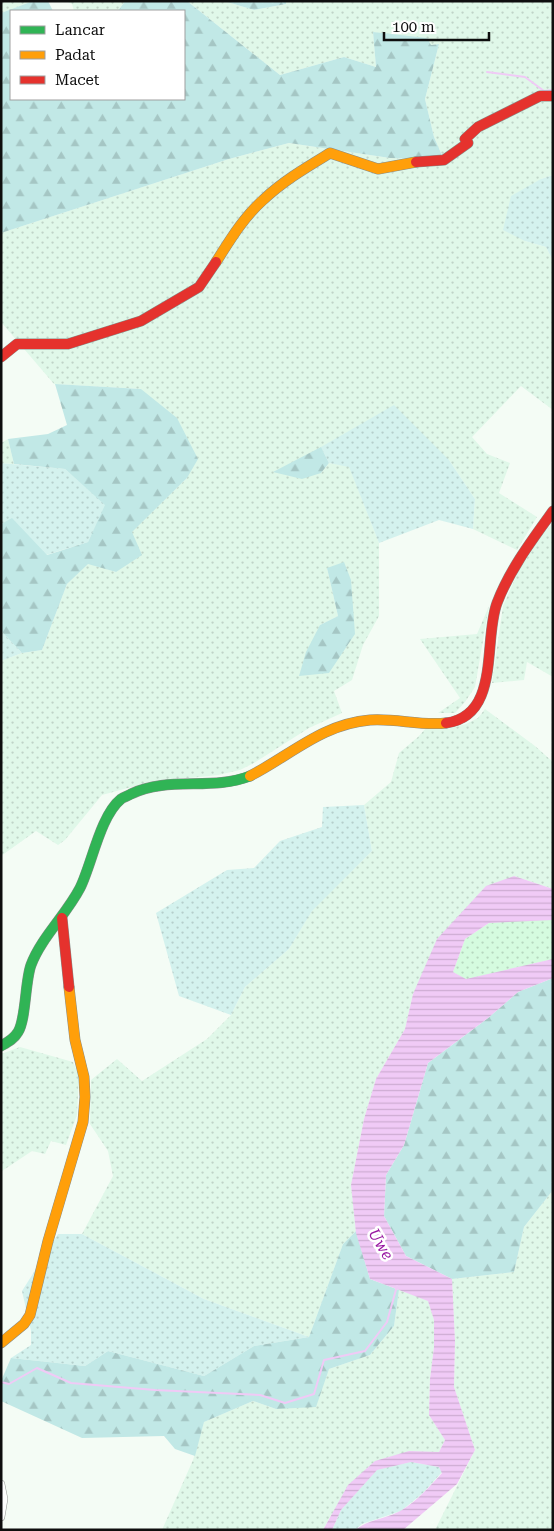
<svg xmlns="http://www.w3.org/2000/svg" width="554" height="1531" font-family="'Roboto Serif',serif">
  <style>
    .farmland { fill: url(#farmland-dots); fill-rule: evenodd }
    .grass { fill: url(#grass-dots) }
    .forest { fill: url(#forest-firs) }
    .sand { fill: url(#sand-dots) }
    .water { fill: url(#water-rules) }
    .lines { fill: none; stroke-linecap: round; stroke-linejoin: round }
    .stream { stroke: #f0caf6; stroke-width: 2 }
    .street-casing { stroke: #929592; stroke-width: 8 }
    .fast-casing { stroke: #888c89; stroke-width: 11 }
    .slow-casing { stroke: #888c89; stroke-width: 11 }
    .jam-casing { stroke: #888c89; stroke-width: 11 }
    .street { stroke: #fdfffe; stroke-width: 7 }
    .fast { stroke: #30b455; stroke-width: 10 }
    .slow { stroke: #ff9f0a; stroke-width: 10 }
    .jam { stroke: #e5322d; stroke-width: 10 }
    .labels { text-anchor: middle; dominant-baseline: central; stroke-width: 5; stroke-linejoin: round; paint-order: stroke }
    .water-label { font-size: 16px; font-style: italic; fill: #9817a1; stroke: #fff }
  </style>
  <defs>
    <pattern id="farmland-dots" width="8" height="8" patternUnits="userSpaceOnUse" patternTransform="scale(1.25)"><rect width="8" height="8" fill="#e0f8e9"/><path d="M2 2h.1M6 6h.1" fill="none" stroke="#bfd3c7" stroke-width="1.8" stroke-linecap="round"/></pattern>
    <pattern id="grass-dots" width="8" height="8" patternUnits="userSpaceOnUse" patternTransform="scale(1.25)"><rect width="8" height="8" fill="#d4f2ee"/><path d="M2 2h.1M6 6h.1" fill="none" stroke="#b5cecb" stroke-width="1.8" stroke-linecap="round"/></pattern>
    <pattern id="forest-firs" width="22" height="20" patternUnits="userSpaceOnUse" patternTransform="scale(1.25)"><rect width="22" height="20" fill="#c1e8e6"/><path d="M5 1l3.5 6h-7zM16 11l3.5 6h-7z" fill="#a5c6c4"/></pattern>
    <pattern id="sand-dots" width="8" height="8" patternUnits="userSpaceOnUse" patternTransform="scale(1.25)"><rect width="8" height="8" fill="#d5fbdf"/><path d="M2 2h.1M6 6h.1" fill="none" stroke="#b6d6be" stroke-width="1.8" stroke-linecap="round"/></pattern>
    <pattern id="water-rules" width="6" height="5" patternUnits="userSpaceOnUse" patternTransform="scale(1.25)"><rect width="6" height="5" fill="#f0caf6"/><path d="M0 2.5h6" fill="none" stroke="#cdacd2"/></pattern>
  </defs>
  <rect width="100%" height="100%" fill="#f4fcf5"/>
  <path class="farmland" d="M 1,1 L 33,1 L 1,13 Z
    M 66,1 L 125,1 L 118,11 L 74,11 L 72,4 Z
    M 187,1 L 224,1 L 254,10 L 286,4 L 286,1 L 553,1 L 553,175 L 541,179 L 525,241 L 546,247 L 553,261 L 553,410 L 521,386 L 472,437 L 487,454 L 510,463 L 499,493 L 537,517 L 517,550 L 473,529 L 475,499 L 449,460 L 313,451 L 321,473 L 329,463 L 349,466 L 379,543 L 379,616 L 363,645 L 352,680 L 334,691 L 342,713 L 309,728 L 254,763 L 240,770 L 218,775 L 150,782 L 102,795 L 65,840 L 58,845 L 36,831 L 1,856 L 1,661 L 22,653 L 42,650 L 67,584 L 88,563 L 116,572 L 131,532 L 187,478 L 141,389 L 54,384 L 1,322 L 1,233 L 229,159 L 289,143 L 390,158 L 444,160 L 434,137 L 425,99 L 439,44 L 431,45 L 373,32 L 376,67 L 344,57 L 280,75 ZM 327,568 L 355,634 L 320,625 L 338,616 Z
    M 8,439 L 14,464 L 1,463 L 1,443 Z
    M 552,524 L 553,677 L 527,662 L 524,680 L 492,683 L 503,606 L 518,572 L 541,536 Z
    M 489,606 L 475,687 L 465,702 L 455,713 L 438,713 L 460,698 L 420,639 L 477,634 Z
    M 485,709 L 535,746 L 553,762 L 553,889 L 514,876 L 413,994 L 405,1029 L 376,1079 L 364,1119 L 351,1185 L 356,1231 L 343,1244 L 309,1337 L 204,1299 L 82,1234 L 113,1176 L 108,1151 L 90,1124 L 91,1080 L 117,1059 L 142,1081 L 207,1039 L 231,1015 L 245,987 L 289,949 L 313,909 L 372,851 L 364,805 L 391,782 L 399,753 L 418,737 L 426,728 L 448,729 L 466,724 L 478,718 Z
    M 20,1047 L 73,1062 L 79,1075 L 77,1115 L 66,1145 L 51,1141 L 45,1154 L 32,1151 L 2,1171 L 1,1054 Z
    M 553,1190 L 553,1530 L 435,1530 L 475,1450 L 454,1387 L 455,1341 L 452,1279 L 514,1272 L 524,1227 Z
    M 399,1290 L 428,1300 L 434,1320 L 434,1347 L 430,1379 L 429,1415 L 445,1440 L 439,1452 L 430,1453 L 331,1515 L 323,1530 L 162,1530 L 193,1460 L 204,1422 L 253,1401 L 276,1409 L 329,1369 L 370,1355 L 394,1326 Z"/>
  <path class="grass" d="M 553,175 L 553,261 L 546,247 L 525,241 L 503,230 L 511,196 L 541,179 Z
    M 394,405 L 449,460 L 475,499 L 473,529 L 439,520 L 379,543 L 349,467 L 329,463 L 321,447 Z
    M 1,463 L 65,469 L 106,505 L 88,542 L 46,555 L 12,519 L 1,524 Z
    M 1,631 L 22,653 L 1,661 Z
    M 364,805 L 372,851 L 312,911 L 289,949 L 245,987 L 231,1015 L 179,996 L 156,913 L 227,870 L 254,868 L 280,841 L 322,827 L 323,807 Z
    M 58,1234 L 82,1234 L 204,1299 L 309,1337 L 254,1346 L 204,1376 L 108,1351 L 85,1366 L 11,1358 L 31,1345 L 31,1331 L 22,1291 Z
    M 411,1462 L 439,1467 L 442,1472 L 423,1493 L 401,1511 L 362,1524 L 355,1530 L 332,1530 L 341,1510 L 377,1470 Z"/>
  <path class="forest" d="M 33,1 L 48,1 L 53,11 L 11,11 L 11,99 L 184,99 L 184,11 L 118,11 L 125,1 L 187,1 L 280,75 L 344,57 L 376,67 L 373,32 L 427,38 L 431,45 L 439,44 L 425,99 L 434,137 L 444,160 L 390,158 L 289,143 L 229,159 L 1,233 L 1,13 Z
    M 224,1 L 286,1 L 286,4 L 254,10 Z
    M 55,384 L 141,389 L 177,418 L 198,459 L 187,478 L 132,532 L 142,555 L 116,572 L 88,564 L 67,584 L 42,650 L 22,653 L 1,631 L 1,524 L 12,518 L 47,555 L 88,542 L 105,505 L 65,469 L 14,464 L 8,439 L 48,434 L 67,425 Z
    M 321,447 L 329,463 L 321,473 L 302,479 L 273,472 Z
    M 344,562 L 351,580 L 355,634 L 329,673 L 299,676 L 306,652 L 320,625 L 338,616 L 327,568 Z
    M 553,978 L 553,1190 L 524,1227 L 514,1272 L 452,1279 L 406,1256 L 384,1216 L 386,1175 L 404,1145 L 428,1063 L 488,1018 L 518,992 Z
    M 356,1231 L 370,1279 L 399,1290 L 394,1326 L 370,1355 L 329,1369 L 316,1407 L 276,1409 L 253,1401 L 204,1422 L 195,1456 L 175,1449 L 164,1436 L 82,1438 L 1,1401 L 1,1381 L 11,1358 L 85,1366 L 108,1351 L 204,1376 L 254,1346 L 309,1337 L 343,1244 Z"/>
  <path class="sand" d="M 530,920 L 553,920 L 553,959 L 466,980 L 453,972 L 465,939 L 489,923 Z"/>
  <path class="water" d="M 514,876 L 553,889 L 553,920 L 489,923 L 465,939 L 453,972 L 466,979 L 553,959 L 553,978 L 518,992 L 488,1018 L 428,1063 L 404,1145 L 386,1175 L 384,1216 L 406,1256 L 452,1279 L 455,1341 L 454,1387 L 475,1450 L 457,1484 L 403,1530 L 355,1530 C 369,1519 387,1519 402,1510 C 417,1501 430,1486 442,1473 L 439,1467 L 411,1462 L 377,1470 L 341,1510 L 332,1530 L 323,1530 L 348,1485 L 375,1461 L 409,1451 L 439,1452 L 445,1440 L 429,1415 L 430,1379 L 434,1347 L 434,1320 L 428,1301 L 370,1279 L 356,1233 L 351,1185 L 364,1119 L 376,1079 L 405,1029 L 413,994 L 437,939 L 486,886 Z"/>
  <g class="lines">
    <path class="stream" d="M 487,72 L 525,77 L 544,91 L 553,90
      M 1,1382 L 9,1384 L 37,1368 L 71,1383 L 155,1390 L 260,1395 L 285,1403 L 314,1394 L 324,1360 L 365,1351 L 387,1322 L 397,1286"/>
    <g class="street-casing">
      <path id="street" d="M 1,1484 L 4,1499 L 1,1517"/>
    </g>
    <g class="fast-casing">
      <path id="fast" d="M 1,1046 C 8,1042 14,1039 18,1032 C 26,1020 25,981 31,965 C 41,938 66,915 80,888 C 92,864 100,816 121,799 C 123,797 128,796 131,794 C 168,776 212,791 250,776"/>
    </g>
    <g class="slow-casing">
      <path id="slow" d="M 216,262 C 230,240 243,218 263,200 C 283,181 307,167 330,153 L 378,169 L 416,162
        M 250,776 C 291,755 322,724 370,720 C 395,718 421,726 446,723
        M 1,1343 L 24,1324 L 30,1315 L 48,1241 L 83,1122 L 85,1097 L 84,1077 L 75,1040 L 69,987"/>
    </g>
    <g class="jam-casing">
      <path id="jam" d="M 416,162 L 444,160 L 468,143 L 465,139 L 478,127 L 540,96 L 553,96
        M 1,357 L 17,344 L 68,344 L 141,321 L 199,287 L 216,262
        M 446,723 C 501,716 483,640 497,603 C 510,569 532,540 553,511
        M 62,918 L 69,987"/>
    </g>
    <use href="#street" class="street"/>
    <use href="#fast" class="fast"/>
    <use href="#slow" class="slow"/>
    <use href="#jam" class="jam"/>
  </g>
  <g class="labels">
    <g class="water-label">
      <text transform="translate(381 1244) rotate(59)">Uwe</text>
    </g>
  </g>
  <rect width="554" height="1531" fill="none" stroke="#0e0e0e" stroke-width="5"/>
  <rect x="10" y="10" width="175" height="90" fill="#ffffff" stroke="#9f9f9f"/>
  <rect x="20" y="26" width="25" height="8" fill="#30b455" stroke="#9f9f9f"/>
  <text x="55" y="35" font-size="15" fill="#0e0e0e">Lancar</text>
  <rect x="20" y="51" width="25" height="8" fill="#ff9f0a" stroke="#9f9f9f"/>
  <text x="55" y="60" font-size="15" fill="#0e0e0e">Padat</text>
  <rect x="20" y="76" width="25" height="8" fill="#e5322d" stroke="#9f9f9f"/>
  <text x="55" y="85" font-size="15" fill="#0e0e0e">Macet</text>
  <path d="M384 32v8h105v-8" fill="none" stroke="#0e0e0e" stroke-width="2.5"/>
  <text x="392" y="32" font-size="15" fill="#0e0e0e" stroke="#ffffff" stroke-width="4" paint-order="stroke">100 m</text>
</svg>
